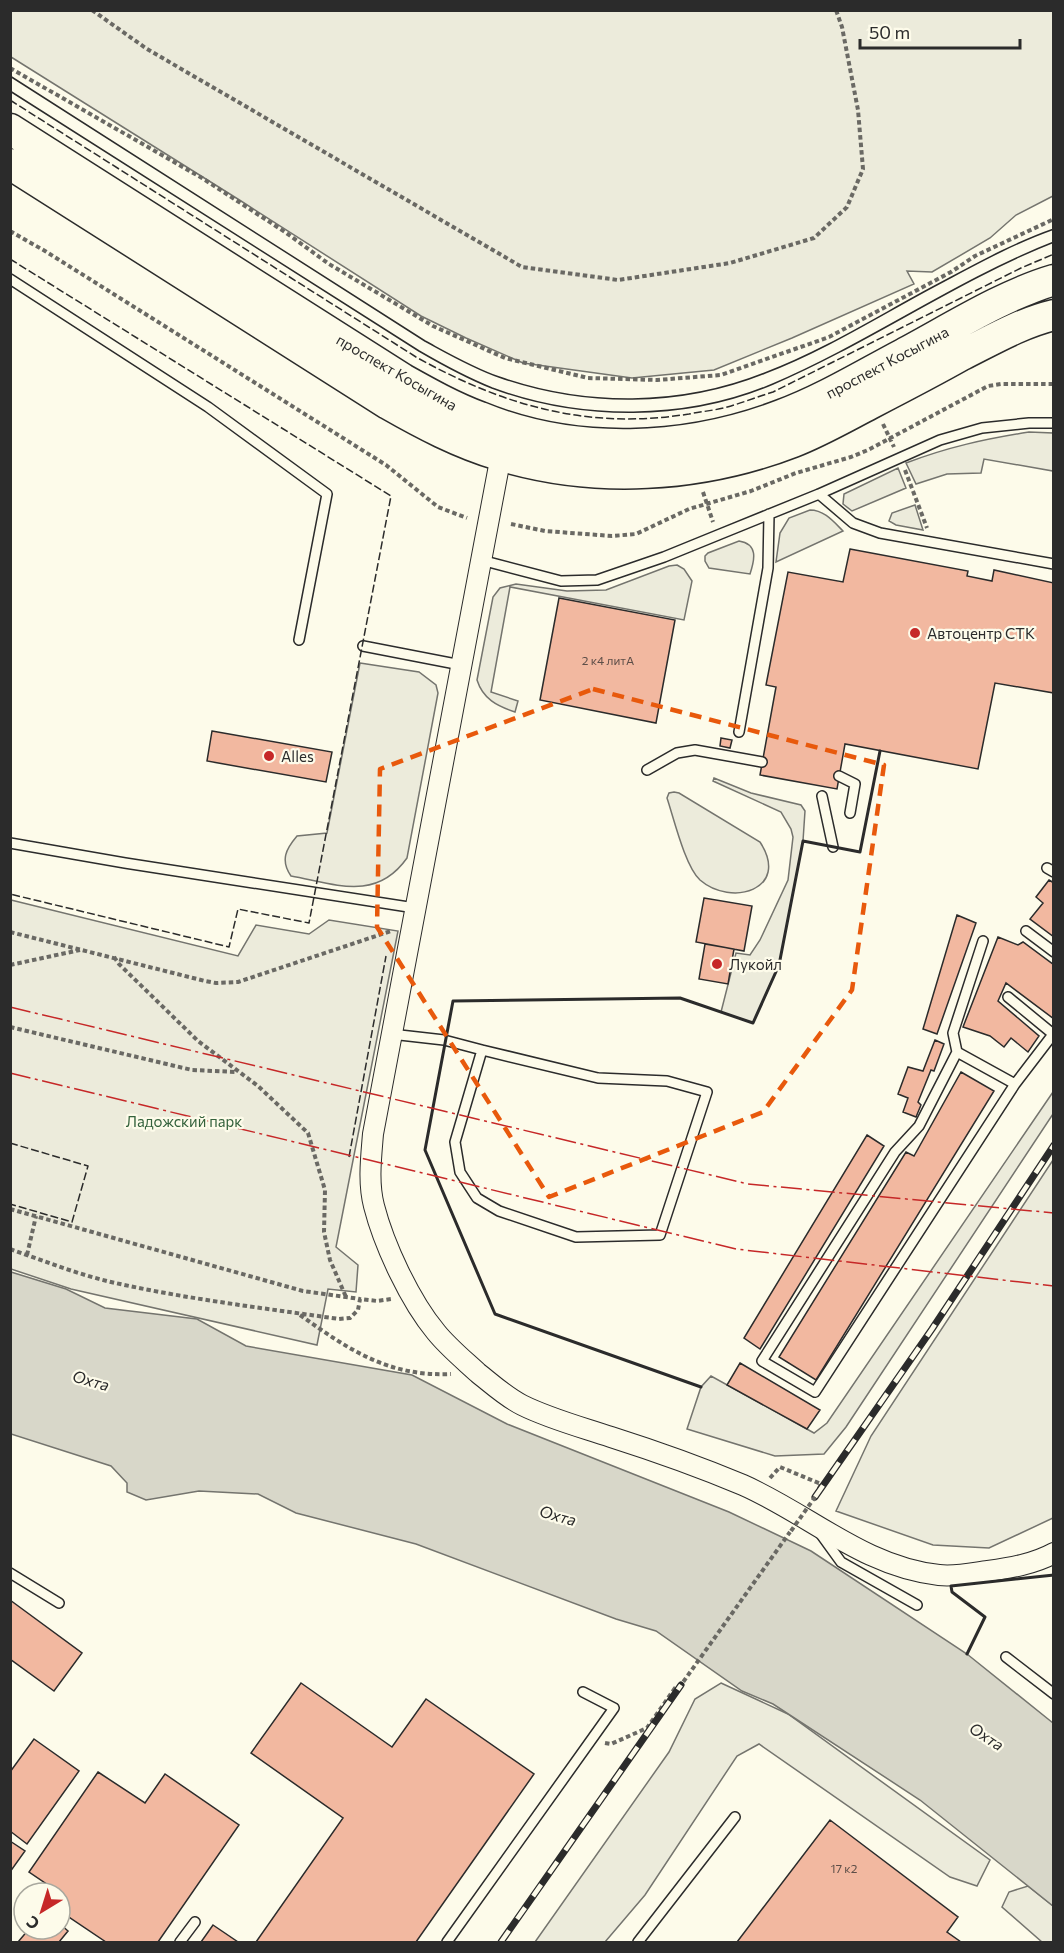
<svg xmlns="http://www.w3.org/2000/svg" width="1064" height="1953" font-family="Commissioner,sans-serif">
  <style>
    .green { fill: #ecebdb; stroke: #74746e; stroke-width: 1.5 }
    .water { fill: #d8d7c9; stroke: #74746e; stroke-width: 1.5 }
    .building { fill: #f2b8a0; stroke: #2b2b2b; stroke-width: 1.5 }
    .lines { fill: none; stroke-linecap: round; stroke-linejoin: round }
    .lane-casing { stroke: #2b2b2b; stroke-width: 12 }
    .street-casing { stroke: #2b2b2b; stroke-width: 22 }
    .primary-casing { stroke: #2b2b2b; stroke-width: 33 }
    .path { stroke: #6a6964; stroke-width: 4; stroke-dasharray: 4.5 3; stroke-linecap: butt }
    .lane { stroke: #fdfbea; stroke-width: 9 }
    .street { stroke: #fdfbea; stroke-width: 20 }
    .primary { stroke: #fdfbea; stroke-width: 30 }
    .tram { stroke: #2b2b2b; stroke-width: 1.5 }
    .rail-casing { stroke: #2b2b2b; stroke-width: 7 }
    .rail { stroke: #fdfbea; stroke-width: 4.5; stroke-dasharray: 14; stroke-linecap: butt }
    .path-bridge { stroke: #6a6964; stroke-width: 4; stroke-dasharray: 4.5 3; stroke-linecap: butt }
    .fence { stroke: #2b2b2b; stroke-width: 1.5; stroke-dasharray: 8 3; stroke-linecap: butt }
    .wall { stroke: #2b2b2b; stroke-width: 3 }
    .power { stroke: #c62828; stroke-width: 1.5; stroke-dasharray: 21 4.5 3 4.5; stroke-linecap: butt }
    .marked { fill: none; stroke: #e8590c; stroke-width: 4.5; stroke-dasharray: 12 8; stroke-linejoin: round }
    .poi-dot { fill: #c62828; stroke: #fdfbea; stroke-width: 2 }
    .labels { text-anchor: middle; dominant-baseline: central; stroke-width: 4.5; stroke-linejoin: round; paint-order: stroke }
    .number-label { font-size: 12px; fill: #5d4e48 }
    .street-label { font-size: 15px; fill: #2b2b2b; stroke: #fdfbea }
    .poi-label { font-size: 15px; fill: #2b2b2b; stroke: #fdfbea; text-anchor: start }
    .park-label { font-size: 15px; fill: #34623c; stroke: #fdfbea }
    .water-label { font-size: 16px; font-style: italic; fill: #2b2b2b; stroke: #fdfbea }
  </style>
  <rect width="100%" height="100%" fill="#fdfbea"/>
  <path class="green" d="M 10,11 L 1053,11 L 1053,196 L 1016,215 L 990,238 L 932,272 L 907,271 L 914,284 L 792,338 L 714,370 L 632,378 L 523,363 L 466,338 L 421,316 L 241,201 L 11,57 Z
    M 1029,432 L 1053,433 L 1053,471 L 984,459 L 981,473 L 947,474 L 916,484 L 906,463 C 948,447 985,439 1029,432 Z
    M 898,468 L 906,488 L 852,511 L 843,504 L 844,494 Z
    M 915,505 L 923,530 L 896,525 L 889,521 L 892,513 Z
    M 810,510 C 824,510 833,521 843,531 L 776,562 L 780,533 L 789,518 Z
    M 739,541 C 758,544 755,559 750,574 L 709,568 L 705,561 L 705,556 L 708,553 Z
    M 677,565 L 684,569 L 692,581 L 684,620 L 510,587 L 491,692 L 518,701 L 515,712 C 497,706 483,699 477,680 L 493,597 L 500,588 L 516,584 L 567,591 L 606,590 L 669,566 Z
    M 360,663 L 419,672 L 436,685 L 438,693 L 407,858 C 376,902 335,884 291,876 C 280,860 286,849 297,836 L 327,833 Z
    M 714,778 L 751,793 L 801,805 L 805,811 L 803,841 L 779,965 L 753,1023 L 721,1012 L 736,953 L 750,955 L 760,940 L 788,880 L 793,837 L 791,829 L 781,812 L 713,781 Z
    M 674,792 L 679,793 L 760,842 C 791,890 731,907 700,880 C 685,866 674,819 667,798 L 669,793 Z
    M 11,900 L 238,956 L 256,925 L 309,934 L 329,920 L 398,931 L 336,1247 L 358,1265 L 356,1292 L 328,1289 L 317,1345 L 71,1289 L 11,1269 Z
    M 1053,1092 L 1053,1114 L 846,1427 L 824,1454 L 775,1456 L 687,1429 L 701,1387 L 711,1376 L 814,1433 L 827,1423 Z
    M 1053,1160 L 1053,1518 L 989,1548 L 933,1545 L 836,1511 L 871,1436 Z
    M 721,1683 L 788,1714 L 990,1860 L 977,1886 L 950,1877 L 759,1744 L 737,1756 L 645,1895 L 605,1942 L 535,1942 L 669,1752 L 695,1699 Z
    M 1028,1886 L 1053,1906 L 1053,1942 L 1042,1942 L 1002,1907 L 1009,1892 Z"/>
  <path class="water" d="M 11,1272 L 66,1289 L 105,1308 L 197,1319 L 246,1346 L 412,1375 L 507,1424 L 729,1512 L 811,1551 L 967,1654 L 1053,1723 L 1053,1906 L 920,1800 L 773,1704 L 742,1691 L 656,1631 L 616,1619 L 416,1544 L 296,1513 L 258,1494 L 199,1491 L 146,1500 L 127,1492 L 127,1483 L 111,1466 L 11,1434 Z"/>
  <path class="building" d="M 850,549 L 968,571 L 967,576 L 992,581 L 994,570 L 1054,583 L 1054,693 L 995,683 L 978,769 L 845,744 L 837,789 L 760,775 L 776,687 L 766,685 L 788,572 L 843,582 Z
    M 559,598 L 675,620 L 656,723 L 540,700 Z
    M 212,731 L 332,752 L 326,782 L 207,761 Z
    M 721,738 L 732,740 L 730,748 L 720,746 Z
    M 1049,880 L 1054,883 L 1054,937 L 1030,919 L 1043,903 L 1036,897 Z
    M 704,898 L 752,906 L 744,951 L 696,942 Z
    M 957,915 L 976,923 L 937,1034 L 923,1029 Z
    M 998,937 L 1018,945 L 1023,942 L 1054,965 L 1054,1019 L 1006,983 L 998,1001 L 1039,1036 L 1028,1052 L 1011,1038 L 1004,1047 L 990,1036 L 963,1027 Z
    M 705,944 L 734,949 L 728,984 L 699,979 Z
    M 935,1040 L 944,1044 L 934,1071 L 931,1070 L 918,1102 L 921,1105 L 916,1117 L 903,1112 L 908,1098 L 898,1094 L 908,1067 L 923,1071 Z
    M 961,1072 L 994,1091 L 816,1380 L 779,1357 L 906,1152 L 914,1156 Z
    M 867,1135 L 884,1146 L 760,1349 L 744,1338 Z
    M 740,1363 L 820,1410 L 807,1429 L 727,1385 Z
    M 10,1600 L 82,1653 L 54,1691 L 10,1659 Z
    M 301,1683 L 392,1747 L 426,1699 L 534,1774 L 416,1942 L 256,1942 L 343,1818 L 251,1753 Z
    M 34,1739 L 79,1771 L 27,1844 L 10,1831 L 10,1772 Z
    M 98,1772 L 145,1803 L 165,1774 L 239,1825 L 158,1942 L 106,1942 L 60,1911 L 60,1893 L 43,1893 L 48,1885 L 29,1872 Z
    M 830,1820 L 958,1917 L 947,1932 L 961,1942 L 737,1942 Z
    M 10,1841 L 25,1851 L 10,1872 Z
    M 60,1924 L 68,1931 L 59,1942 L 18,1942 L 29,1929 L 60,1929 Z
    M 213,1925 L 238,1942 L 201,1942 Z"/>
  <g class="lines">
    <g class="lane-casing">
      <path id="lane" d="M 10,279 L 208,407 L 327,494 L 299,640
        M 819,494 L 853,523 L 880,533 L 1054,564
        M 481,560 L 561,581 L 597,580 L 664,557 L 718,535 L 819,494 L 940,440 L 982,428 L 1029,423 L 1054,423
        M 363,646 L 461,665
        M 739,732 L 768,568 L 769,514
        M 647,770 L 677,753 L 695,750 L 762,762
        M 839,776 L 855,784 L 850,813
        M 822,796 L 833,847
        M 10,843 L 125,863 L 415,908
        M 1047,868 L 1054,872
        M 1026,931 L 1054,952
        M 983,941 L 953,1033 L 957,1052 L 919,1126 L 895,1152 L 762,1361 L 815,1392 L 1015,1084 L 1054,1033
        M 1008,997 L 1053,1034
        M 391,1034 L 444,1040 L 482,1050 L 455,1142 L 460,1172 L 477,1198 L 499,1211 L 576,1237 L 660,1235 L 707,1092 L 667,1081 L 598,1078 L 482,1050
        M 957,1052 L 1015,1084
        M 820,1533 L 841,1562 L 917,1605
        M 10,1573 L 59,1603
        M 1006,1657 L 1054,1694
        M 180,1942 L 195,1922
        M 447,1942 L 614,1708 L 583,1692
        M 638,1942 L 735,1817"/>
    </g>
    <g class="street-casing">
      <path id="street" d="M 501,455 L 373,1134 C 371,1158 368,1183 374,1206 C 384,1245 410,1301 436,1332 C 448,1347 464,1360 478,1373 C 492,1384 506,1397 522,1405 C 550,1419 581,1427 611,1437 C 655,1451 700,1467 743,1485 C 809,1514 864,1567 939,1575 C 955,1577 973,1573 988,1571 C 1010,1568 1034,1564 1054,1553"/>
    </g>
    <g class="primary-casing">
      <path id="primary" d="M 10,129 L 403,379 C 428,393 453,407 480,417 C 575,456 686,451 781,415 C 824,399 863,375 903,354 C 950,329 1003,295 1054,280
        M 10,164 L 388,404 C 423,424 459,443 499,455 C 594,484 700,478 793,442 C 819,432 845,417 870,404 C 901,388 932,372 962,355 C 992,340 1021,323 1054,315"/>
    </g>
    <path class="path" d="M 92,10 L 147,49 L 522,267 L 618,280 L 730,263 L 814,238 L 847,207 L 863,169 L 858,110 L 842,27 L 836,10
      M 10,68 L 202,178 L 285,232 L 329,264 L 433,326 L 505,358 L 588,378 L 657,380 L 721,375 L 829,337 L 951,272 L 975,256 L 1054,219
      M 10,231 L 45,251 L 386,465 L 438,507 L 467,518
      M 883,424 L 894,447
      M 905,470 L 927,528
      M 703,492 L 713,522
      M 511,524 L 545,531 L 612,536 L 636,534 L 689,509 L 751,491 L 796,473 L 851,457 L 868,450 L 988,386 L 1001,384 L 1054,384
      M 10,932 L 205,981 L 216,983 L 238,982 L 391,931
      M 114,957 L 119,964 L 198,1041 L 258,1086 L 308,1133 L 325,1190 L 324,1232 L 330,1260 L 346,1297
      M 10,965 L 80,950
      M 10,1027 L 192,1070 L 237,1072
      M 10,1209 L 303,1291 L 360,1299
      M 10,1249 C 44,1261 77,1274 111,1282 C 186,1299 263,1308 339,1319 L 350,1318 L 358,1310 L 360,1299 L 377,1301 L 391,1299
      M 27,1255 L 36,1216
      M 300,1315 C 348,1349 388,1377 451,1374
      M 770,1478 L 780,1467 L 821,1484 L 815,1497
      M 605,1743 L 611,1744 L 647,1728 L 675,1688 L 681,1685 L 790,1532"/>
    <use href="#lane" class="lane"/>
    <use href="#street" class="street"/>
    <use href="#primary" class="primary"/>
    <path class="tram" d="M 10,76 L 425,341 C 449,354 473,368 499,377 C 585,407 680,407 765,373 C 823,351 877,317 931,288 C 971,267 1011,244 1054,229
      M 10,91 L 419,351 C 443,365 467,378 492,388 C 581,421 686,421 773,384 C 869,343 957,280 1054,242"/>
    <g class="rail-casing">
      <path id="rail" d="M 815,1497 L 932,1329 L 1054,1145
        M 501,1942 L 681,1685"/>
    </g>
    <use href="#rail" class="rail"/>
    <path class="path-bridge" d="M 791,1531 L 815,1497"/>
    <path class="fence" d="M 10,100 L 416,357 C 504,406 588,430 689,414 C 704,411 720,410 734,405 C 747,401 760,396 773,392 L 1021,268 L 1054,254
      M 10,259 L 391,496 L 309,923 L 238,909 L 229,947 L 10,894
      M 10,1143 L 88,1166 L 72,1222 L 10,1204
      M 349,1157 L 386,956"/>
    <path class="wall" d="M 701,1387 L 495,1314 L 425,1150 L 453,1001 L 680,998 L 753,1023 L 779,965 L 803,841 L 860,852 L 880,751
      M 967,1654 L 985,1617 L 952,1592 L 951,1586 L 1054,1575"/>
    <path class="power" d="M 10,1007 L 748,1184 L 1054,1213
      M 10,1073 L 736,1249 L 1054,1286"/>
  </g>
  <path class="marked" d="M 593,689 L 884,765 L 852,990 L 763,1112 L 549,1197 L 377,927 L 380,769 Z"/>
  <g class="poi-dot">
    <circle cx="915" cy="633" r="6"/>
    <circle cx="269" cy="756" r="6"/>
    <circle cx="717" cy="964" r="6"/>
  </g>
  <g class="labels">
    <g class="number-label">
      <text x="608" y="660">2 к4 литА</text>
      <text x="844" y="1868">17 к2</text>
    </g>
    <g class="street-label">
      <text transform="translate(887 362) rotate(-28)">проспект Косыгина</text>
      <text transform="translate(397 372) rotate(30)">проспект Косыгина</text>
    </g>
    <g class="poi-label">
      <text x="927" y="633">Автоцентр СТК</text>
      <text x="281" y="756">Alles</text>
      <text x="729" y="964">Лукойл</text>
    </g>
    <g class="park-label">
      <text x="184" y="1121">Ладожский парк</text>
    </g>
    <g class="water-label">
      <text transform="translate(91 1380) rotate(16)">Охта</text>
      <text transform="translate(558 1515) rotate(16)">Охта</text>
      <text transform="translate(987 1736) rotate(33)">Охта</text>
    </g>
  </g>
  <rect width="1064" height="1953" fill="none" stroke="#2b2b2b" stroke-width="24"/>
  <g transform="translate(42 1911) rotate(218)"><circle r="28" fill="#fdfbea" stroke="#a9a89e" stroke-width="1.5"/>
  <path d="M0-4.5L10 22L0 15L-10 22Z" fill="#c62828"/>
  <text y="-9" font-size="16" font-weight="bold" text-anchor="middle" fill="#2b2b2b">С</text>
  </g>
  <path d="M860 39v9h160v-9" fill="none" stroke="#2b2b2b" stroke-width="3"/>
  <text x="869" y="39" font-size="18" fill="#2b2b2b" stroke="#fdfbea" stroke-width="4.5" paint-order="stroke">50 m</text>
</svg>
